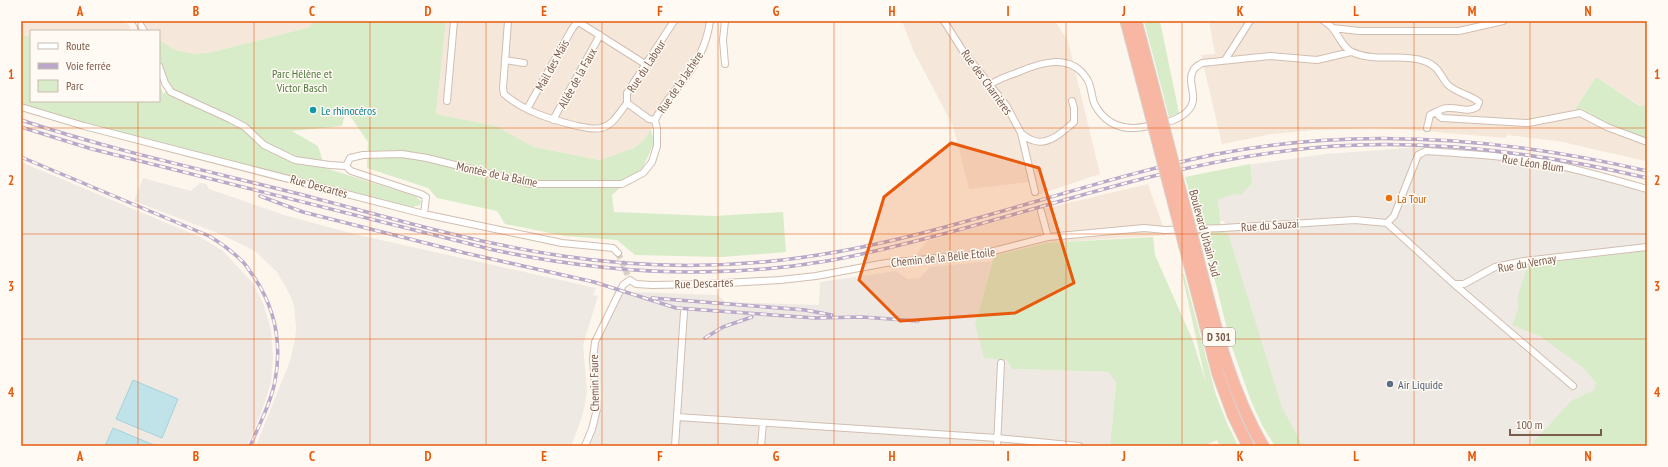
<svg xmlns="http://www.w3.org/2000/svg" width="1668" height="467" font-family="'PT Sans Narrow',sans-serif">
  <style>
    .residential { fill: #f5e8da }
    .industrial { fill: #efe9e4 }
    .green { fill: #d8ecc9 }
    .water { fill: #bfe3e8; stroke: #a5d3da }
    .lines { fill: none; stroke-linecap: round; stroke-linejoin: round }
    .street-tunnel { stroke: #dcd0c4; stroke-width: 6; stroke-dasharray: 6 3; stroke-linecap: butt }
    .street-casing { stroke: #d1beb0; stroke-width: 8 }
    .highway-casing { stroke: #dad1cd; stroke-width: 13 }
    .street { stroke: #fff; stroke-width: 6 }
    .highway { stroke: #f7b7a3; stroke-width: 11 }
    .rail-casing { stroke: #b9a8c9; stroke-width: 3.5 }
    .rail { stroke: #fffaf3; stroke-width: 2; stroke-dasharray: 6; stroke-linecap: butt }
    .highway-bridge-casing { stroke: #dad1cd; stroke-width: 13; stroke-linecap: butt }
    .highway-bridge { stroke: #f7b7a3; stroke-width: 11 }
    .marked { fill: #e8590c; fill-opacity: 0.2; stroke: #e8590c; stroke-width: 3; stroke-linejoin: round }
    .grid { fill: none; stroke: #e8590c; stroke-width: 1; stroke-opacity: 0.55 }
    .culture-dot { fill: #0f9aa8; stroke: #fffaf3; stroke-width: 1.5 }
    .food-dot { fill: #e8710a; stroke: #fffaf3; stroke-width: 1.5 }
    .service-dot { fill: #5c6f8a; stroke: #fffaf3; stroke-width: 1.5 }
    .labels { text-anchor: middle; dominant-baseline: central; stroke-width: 3; stroke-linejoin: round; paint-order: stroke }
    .shield { fill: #fffaf3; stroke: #a28b7f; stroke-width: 1 }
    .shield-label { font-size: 11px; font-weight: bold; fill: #7a5c4d }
    .street-label { font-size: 12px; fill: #7a5c4d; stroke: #fffaf3 }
    .park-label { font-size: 12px; fill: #537a41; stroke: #fffaf3 }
    .culture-label { font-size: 12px; fill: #0d838f; stroke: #fffaf3; text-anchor: start }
    .food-label { font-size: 12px; fill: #c56008; stroke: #fffaf3; text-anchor: start }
    .service-label { font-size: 12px; fill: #4e5e75; stroke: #fffaf3; text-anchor: start }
    .neatline { fill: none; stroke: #e8590c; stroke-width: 1.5 }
    .grid-label { font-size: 13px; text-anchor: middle; font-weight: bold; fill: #e8590c }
  </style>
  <rect width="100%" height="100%" fill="#fdf6ec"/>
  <path class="residential" d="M 21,21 L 125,21 L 131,28 L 125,31 L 31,31 L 31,37 L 21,35 Z
    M 136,21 L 313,21 L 310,27 L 213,52 L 194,54 L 175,50 L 161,41 L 159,31 L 141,31 Z
    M 446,21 L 714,21 L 708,49 L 643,141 L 634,148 L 600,160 L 534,147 L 496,126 L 436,114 Z
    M 902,21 L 1055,21 L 1068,41 L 1100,174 L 1034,196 L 1029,182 L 969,189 L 953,126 L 913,50 Z
    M 1209,21 L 1647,21 L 1647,105 L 1641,106 L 1596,77 L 1575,109 L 1582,109 L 1608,124 L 1647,140 L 1647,154 L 1645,161 L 1558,141 L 1507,135 L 1505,138 L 1401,129 L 1371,128 L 1315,130 L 1272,134 L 1222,144 L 1201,55 L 1215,54 Z
    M 1148,184 L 1166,235 L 1047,243 L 994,256 L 917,263 L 915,256 L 927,241 L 1038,210 Z"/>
  <path class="industrial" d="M 1420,147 L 1487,151 L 1558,162 L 1647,185 L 1647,446 L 1303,446 L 1282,407 L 1224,221 L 1220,221 L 1218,199 L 1210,173 L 1253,164 L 1326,154 Z
    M 21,162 L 200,237 L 223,251 L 252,282 L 263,303 L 271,330 L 273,357 L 271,383 L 261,413 L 247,446 L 21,446 Z
    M 143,178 L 191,191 L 200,183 L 206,184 L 209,189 L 284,215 L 354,234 L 596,288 L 593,295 L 598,296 L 583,345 L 587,391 L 585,404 L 582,417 L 571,446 L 256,446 L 290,361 L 295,339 L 296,328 L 294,305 L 290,295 L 277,272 L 256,252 L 247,247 L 220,234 L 134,201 Z
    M 992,261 L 975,324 L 1007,360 L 1013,369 L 1109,372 L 1116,383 L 1110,446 L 589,446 L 598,422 L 601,407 L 600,383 L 596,360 L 600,340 L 625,290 L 631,292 L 718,295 L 725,302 L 819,305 L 820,282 L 896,271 L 907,279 L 920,278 L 930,267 Z"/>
  <path class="green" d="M 313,21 L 446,21 L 436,114 L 496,126 L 534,147 L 600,160 L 634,148 L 643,141 L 651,129 L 654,143 L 643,167 L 612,195 L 614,212 L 714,216 L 783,212 L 786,252 L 722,257 L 635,255 L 617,240 L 565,236 L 505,224 L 497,211 L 437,198 L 428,188 L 367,168 L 368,142 L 346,110 L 342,126 L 292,131 L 318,146 L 325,168 L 415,196 L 421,201 L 420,205 L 412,207 L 406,206 L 225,159 L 102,129 L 21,104 L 21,35 L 31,37 L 31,101 L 159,101 L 159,82 L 163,94 L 171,87 L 159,58 L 159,37 L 161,41 L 175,50 L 195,54 L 213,52 L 310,27 Z
    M 1144,21 L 1160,21 L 1179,113 L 1169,117 Z
    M 1596,77 L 1640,106 L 1647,105 L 1647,140 L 1608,124 L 1582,109 L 1575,109 Z
    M 1250,164 L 1252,183 L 1241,195 L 1235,194 L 1218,199 L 1221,231 L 1228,233 L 1282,407 L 1303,446 L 1275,446 L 1263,427 L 1251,401 L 1230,342 L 1217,288 L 1185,177 Z
    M 1153,237 L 1155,255 L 1193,341 L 1206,383 L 1182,274 L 1184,274 L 1216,395 L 1227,423 L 1238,446 L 1220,446 L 1217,440 L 1204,446 L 1110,446 L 1116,383 L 1109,372 L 1012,369 L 1007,360 L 984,358 L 975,324 L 994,256 L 1047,243 Z
    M 1647,251 L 1647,446 L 1530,446 L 1571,401 L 1594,390 L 1596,383 L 1584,368 L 1540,336 L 1512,325 C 1515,317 1521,307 1517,298 L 1526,271 L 1527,265 Z"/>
  <path class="water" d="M 133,380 L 178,399 L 162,438 L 116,419 Z
    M 113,428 L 156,446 L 105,446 Z"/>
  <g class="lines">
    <path class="street-tunnel" d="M 618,253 L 630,280"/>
    <g class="street-casing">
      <path id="street" d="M 138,21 L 144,31
        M 508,21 L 503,88 L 504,94 C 525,112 550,119 577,126 C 584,127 594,130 601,128 C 613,125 619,113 627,103
        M 577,21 L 645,64
        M 725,21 L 723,40 L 725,64
        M 944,21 L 963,51 L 1006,105 L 1021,133 L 1035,192
        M 1324,21 C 1327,23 1331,26 1333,29 C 1339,36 1343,48 1352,52 C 1376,63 1401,53 1424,61 C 1437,65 1440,74 1447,84 C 1456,93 1469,94 1479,102 L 1477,107 C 1466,113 1460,107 1448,108 C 1442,108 1436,112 1430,115 L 1427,128
        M 1333,28 L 1359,31 L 1459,31 L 1503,21
        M 505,60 L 524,63
        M 1225,60 L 1250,21
        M 159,66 L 165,83 L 171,92 L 230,119 L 245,127 L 264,145 L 295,160 L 330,165 L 346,166
        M 991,84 C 999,79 1007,76 1016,73 C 1039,63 1070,52 1087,79 C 1092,86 1091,97 1095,105 C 1107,127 1127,131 1149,126 C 1161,124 1173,122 1183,115 C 1204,100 1185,85 1193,71 C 1194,67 1199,65 1202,63 L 1270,56 L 1317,60 L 1351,52
        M 447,101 L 454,21
        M 21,107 L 84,126 L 424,214 L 562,243 L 613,248 L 618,253
        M 527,109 L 572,29 L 578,21
        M 1438,111 L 1438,115 L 1442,118 L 1528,123 L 1580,113 L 1607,127 L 1647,142
        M 553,120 L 600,35
        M 655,120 L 649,119 L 627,103 L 627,93 L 674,21
        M 655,120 C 662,105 672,95 682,82 C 696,65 707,43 710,21
        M 1021,133 C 1024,135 1028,139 1032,140 C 1047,147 1064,131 1074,122 L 1074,108 L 1072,101
        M 346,166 L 350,158 L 363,155 L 402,154 L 427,158 L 531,184 L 622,184 L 643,173 L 652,162 L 657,146 L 657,129 L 655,120
        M 346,166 L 351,171 L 421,194 L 426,197 L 424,214
        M 1041,211 L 1048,237
        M 1387,223 L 1394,216 L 1418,155 L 1426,151 C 1468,154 1510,156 1552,164 C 1584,171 1616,180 1647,189
        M 1387,223 L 1454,284 L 1464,284 L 1495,267 L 1524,261 L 1647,247
        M 1454,284 L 1573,386
        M 677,417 L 997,438 L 1079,446
        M 585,446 L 592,429 L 597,409 L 593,359 L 595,342 L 623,285 L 630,280 L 636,284 L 652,285 L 707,284 L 780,280 L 816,276 L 886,263 L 982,254 L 1048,237 L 1144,228 L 1165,230 L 1223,228 L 1355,220 L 1387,223
        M 675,446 L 684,312
        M 761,446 L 763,423
        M 997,446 L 1001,363"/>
    </g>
    <g class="highway-casing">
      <path id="highway" d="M 1126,21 L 1148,104
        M 1136,21 L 1157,101
        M 1185,247 L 1218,374 L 1233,415 L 1248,446
        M 1195,247 C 1213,315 1227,385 1263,446"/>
    </g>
    <use href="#street" class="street"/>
    <use href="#highway" class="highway"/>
    <g class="rail-casing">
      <path id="rail" d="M 21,120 C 111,150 204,170 295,193 C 384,216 473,243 563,256 C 629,266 696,268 763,262 C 919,248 1064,185 1217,154 C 1360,126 1506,138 1647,171
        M 21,127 L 92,149 L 494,250 C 603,273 716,280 827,261 C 868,254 908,243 947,233 C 1059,203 1170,165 1285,151 C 1406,135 1529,150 1647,178
        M 21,157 L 209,236 C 221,243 233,252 243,262 C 247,266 250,272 254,277 C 275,308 282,344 275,381 C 271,403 259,425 250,446
        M 260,196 L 303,212 L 465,253 L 594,282 L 676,308 L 815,318 L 862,317 L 918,321
        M 652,298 L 805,310 L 832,315
        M 705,338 L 723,327 L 752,317"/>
    </g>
    <use href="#rail" class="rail"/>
    <g class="highway-bridge-casing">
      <path id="highway-bridge" d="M 1157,101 L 1195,247
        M 1148,104 L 1185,247"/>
    </g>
    <use href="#highway-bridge" class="highway-bridge"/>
  </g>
  <path class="marked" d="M 951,143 L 1039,168 L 1074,283 L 1015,313 L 900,321 L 859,280 L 884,197 Z"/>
  <path class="grid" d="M 138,21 L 138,31M 254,21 L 254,446M 370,21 L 370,446M 486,21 L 486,446M 602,21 L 602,446M 718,21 L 718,446M 834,21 L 834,446M 950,21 L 950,446M 1066,21 L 1066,446M 1182,21 L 1182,446M 1298,21 L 1298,446M 1414,21 L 1414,446M 1530,21 L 1530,446M 138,101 L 138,446M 21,128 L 1647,128M 21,234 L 1647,234M 21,339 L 1647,339"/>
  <circle class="culture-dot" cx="313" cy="110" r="4"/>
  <circle class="food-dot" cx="1389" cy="198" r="4"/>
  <circle class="service-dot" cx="1390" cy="384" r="4"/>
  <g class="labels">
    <rect class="shield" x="1203" y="328" width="32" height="18" rx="3"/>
    <g class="shield-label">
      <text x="1219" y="337">D 301</text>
    </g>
    <g class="street-label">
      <text transform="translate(552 65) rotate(-61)">Mail des Maïs</text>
      <text transform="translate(646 66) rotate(-57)">Rue du Labour</text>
      <text transform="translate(577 78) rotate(-61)">Allée de la Faux</text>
      <text transform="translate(680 82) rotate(-56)">Rue de la Jachère</text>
      <text transform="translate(987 82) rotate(54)">Rue des Charrières</text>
      <text transform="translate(1533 163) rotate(9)">Rue Léon Blum</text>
      <text transform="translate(497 174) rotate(12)">Montée de la Balme</text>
      <text transform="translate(319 186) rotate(15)">Rue Descartes</text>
      <text transform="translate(1270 225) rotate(-4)">Rue du Sauzai</text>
      <text transform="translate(1205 233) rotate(75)">Boulevard Urbain Sud</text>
      <text transform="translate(943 257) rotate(-6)">Chemin de la Belle Etoile</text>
      <text transform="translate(1527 263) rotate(-10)">Rue du Vernay</text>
      <text transform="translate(704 283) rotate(-2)">Rue Descartes</text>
      <text transform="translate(594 383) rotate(-91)">Chemin Faure</text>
    </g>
    <g class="park-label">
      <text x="302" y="73">Parc Hélène et<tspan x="302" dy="14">Victor Basch</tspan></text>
    </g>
    <g class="culture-label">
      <text x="321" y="110">Le rhinocéros</text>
    </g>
    <g class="food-label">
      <text x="1397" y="198">La Tour</text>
    </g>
    <g class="service-label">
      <text x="1398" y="384">Air Liquide</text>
    </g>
  </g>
  <rect width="1668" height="467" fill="none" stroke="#fffaf3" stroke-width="44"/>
  <rect x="30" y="30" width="130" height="72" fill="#fffaf3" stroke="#cabbb1"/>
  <rect x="38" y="43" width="20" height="6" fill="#ffffff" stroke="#cabbb1"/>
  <text x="66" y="50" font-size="12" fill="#7a5c4d">Route</text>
  <rect x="38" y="63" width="20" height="6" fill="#b9a8c9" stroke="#cabbb1"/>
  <text x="66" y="70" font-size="12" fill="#7a5c4d">Voie ferrée</text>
  <rect x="38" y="80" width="20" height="12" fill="#d8ecc9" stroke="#cabbb1"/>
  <text x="66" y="90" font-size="12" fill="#7a5c4d">Parc</text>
  <path d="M1510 429v6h91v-6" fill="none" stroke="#7a5c4d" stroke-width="2"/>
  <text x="1516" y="429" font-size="12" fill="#7a5c4d" stroke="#fffaf3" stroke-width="3" paint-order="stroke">100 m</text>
  <rect x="22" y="22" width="1624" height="423" class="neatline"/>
  <g class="grid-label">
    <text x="80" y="16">A</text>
    <text x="196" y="16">B</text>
    <text x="312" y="16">C</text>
    <text x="428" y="16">D</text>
    <text x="544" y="16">E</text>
    <text x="660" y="16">F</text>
    <text x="776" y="16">G</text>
    <text x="892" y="16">H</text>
    <text x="1008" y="16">I</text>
    <text x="1124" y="16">J</text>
    <text x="1240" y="16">K</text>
    <text x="1356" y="16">L</text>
    <text x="1472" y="16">M</text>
    <text x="1588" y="16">N</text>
    <text x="11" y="79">1</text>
    <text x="1657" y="79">1</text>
    <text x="11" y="185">2</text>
    <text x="1657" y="185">2</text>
    <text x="11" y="291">3</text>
    <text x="1657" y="291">3</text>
    <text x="11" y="397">4</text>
    <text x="1657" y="397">4</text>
    <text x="80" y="461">A</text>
    <text x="196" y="461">B</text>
    <text x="312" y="461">C</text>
    <text x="428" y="461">D</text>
    <text x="544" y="461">E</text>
    <text x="660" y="461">F</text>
    <text x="776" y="461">G</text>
    <text x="892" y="461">H</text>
    <text x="1008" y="461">I</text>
    <text x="1124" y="461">J</text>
    <text x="1240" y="461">K</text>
    <text x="1356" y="461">L</text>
    <text x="1472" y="461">M</text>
    <text x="1588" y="461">N</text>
  </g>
</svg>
